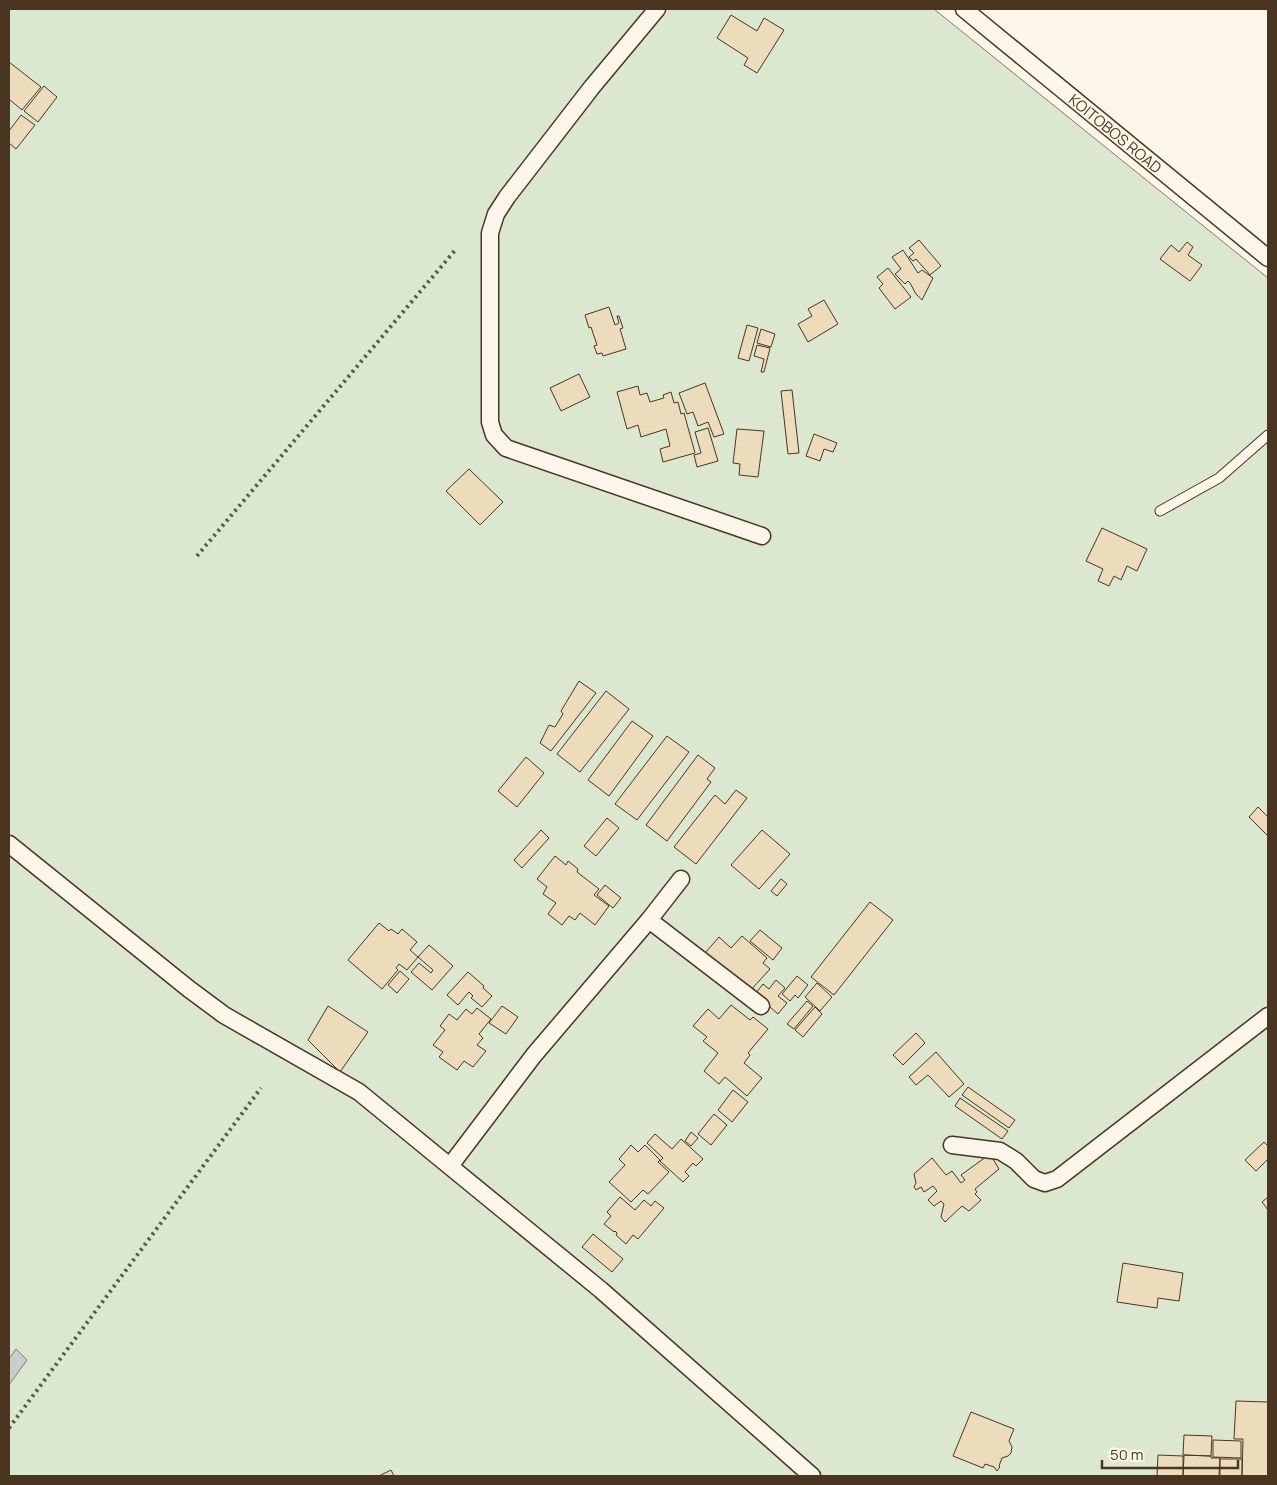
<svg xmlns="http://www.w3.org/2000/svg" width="1277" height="1485" font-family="Manrope,sans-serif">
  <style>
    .green { fill: #dce7d0; stroke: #887966 }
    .water { fill: #c9cecd; stroke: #887966 }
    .building { fill: #ecdcbc; stroke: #4a3520 }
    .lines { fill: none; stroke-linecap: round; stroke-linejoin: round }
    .service-casing { stroke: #4a3520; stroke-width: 11 }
    .minor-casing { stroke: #4a3520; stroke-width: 19 }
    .service { stroke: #fbf6e9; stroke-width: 9 }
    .minor { stroke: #fbf6e9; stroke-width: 16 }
    .hedge { stroke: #436837; stroke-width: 4; stroke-dasharray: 2.5 4; stroke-linecap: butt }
    .labels { text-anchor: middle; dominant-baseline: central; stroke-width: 4; stroke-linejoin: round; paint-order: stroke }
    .street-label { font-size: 15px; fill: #4a3520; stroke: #fbf6e9 }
  </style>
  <rect width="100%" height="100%" fill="#fbf6e9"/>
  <path class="green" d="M 9,9 L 934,9 L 1268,278 L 1268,1476 L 9,1476 Z"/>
  <path class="water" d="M 16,1349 L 27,1360 L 9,1385 L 9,1359 Z"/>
  <path class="building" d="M 731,15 L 757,31 L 764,18 L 784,30 L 757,73 L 744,65 L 748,58 L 717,38 Z
    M 9,62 L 41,87 L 22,110 L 9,99 Z
    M 44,86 L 57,97 L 38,122 L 24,111 Z
    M 21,115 L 35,125 L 16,149 L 9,143 L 9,131 Z
    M 919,240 L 941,266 L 930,275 L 916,259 L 913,261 L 909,257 L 914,253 L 909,248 Z
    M 1187,242 L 1193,247 L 1188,255 L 1202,265 L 1190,281 L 1160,259 L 1171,245 L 1179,252 Z
    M 903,250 L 918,273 L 922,270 L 933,278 L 922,300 L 916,294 L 910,283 L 908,281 L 905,284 L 895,274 L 901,269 L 892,257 Z
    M 888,268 L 911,297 L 895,309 L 879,288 L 883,284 L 877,277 Z
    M 824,300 L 838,324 L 808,342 L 798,324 L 812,316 L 808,309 Z
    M 609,307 L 615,325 L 619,323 L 617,316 L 619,316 L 623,328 L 620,329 L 626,349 L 603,356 L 602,353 L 597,354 L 594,346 L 597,345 L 591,327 L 589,328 L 585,315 Z
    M 747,325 L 758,328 L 749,361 L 738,358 Z
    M 761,329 L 775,334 L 771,347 L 757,343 Z
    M 757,345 L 770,348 L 764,372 L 761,372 L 764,359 L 754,356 Z
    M 579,374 L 590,397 L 561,411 L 550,388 Z
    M 705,383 L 724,434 L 714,437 L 708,422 L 698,426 L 693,412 L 687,414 L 679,393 Z
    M 638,386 L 640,395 L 647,393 L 650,402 L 664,398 L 663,395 L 671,392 L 674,403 L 678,402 L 681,414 L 684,413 L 695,453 L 663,462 L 660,449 L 670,446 L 666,429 L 641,437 L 638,425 L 627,429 L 617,392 Z
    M 792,390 L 799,453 L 788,454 L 781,391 Z
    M 708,428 L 718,461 L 697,467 L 694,455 L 701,453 L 695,432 Z
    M 737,429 L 764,431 L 758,477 L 739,475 L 740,464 L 733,463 Z
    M 814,434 L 837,443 L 833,452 L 824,449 L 820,461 L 806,456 Z
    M 469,469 L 503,502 L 480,525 L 446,491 Z
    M 1102,528 L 1147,549 L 1137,571 L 1127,566 L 1121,580 L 1114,576 L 1109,586 L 1098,581 L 1103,569 L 1086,561 Z
    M 579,681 L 596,693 L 551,751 L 540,743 L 549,725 L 555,727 L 563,714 L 561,711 Z
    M 606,691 L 629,709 L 580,772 L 557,754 Z
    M 632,721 L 653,736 L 609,796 L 588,780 Z
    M 667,736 L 689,752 L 637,820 L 615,804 Z
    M 698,755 L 715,768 L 707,779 L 711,782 L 667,841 L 646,825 Z
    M 526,757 L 544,773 L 517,807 L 498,791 Z
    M 736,790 L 747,798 L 696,864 L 674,847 L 715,795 L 725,804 Z
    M 1258,807 L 1268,817 L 1268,836 L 1249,817 Z
    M 607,818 L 619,828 L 596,856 L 584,846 Z
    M 541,830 L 549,838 L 522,868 L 514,860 Z
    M 762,830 L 790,854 L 759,889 L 731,865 Z
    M 555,856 L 566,865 L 568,861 L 578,869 L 577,872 L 599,889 L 594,895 L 609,906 L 595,925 L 580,913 L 575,920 L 569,916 L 562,925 L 548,914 L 556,903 L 543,894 L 547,887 L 537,879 Z
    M 781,879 L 787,884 L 777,896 L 771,891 Z
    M 605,885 L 621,898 L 613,908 L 597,895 Z
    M 870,902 L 893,920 L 834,995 L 811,977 Z
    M 379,923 L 389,931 L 391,929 L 398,934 L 402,929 L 417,942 L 410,950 L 418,957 L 407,970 L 399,964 L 396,968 L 398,970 L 382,989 L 348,960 Z
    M 760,930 L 782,948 L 773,960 L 750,941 Z
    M 742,936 L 767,958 L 763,963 L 770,969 L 749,992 L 705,953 L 719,937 L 731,948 Z
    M 429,945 L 453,966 L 432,990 L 411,972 L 419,963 L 431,973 L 433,970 L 418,957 Z
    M 400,971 L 409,979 L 397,993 L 388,985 Z
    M 468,972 L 484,986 L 483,988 L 492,996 L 482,1007 L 471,998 L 473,996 L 469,992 L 458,1005 L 447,995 Z
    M 797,976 L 808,985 L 798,998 L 795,995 L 790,1001 L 782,994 Z
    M 776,980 L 785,988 L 778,996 L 787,1003 L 778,1014 L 755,994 L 763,984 L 769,989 Z
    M 817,983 L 832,997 L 820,1011 L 805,997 Z
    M 807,1001 L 813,1006 L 794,1029 L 787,1024 Z
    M 731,1005 L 750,1020 L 753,1017 L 768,1029 L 748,1053 L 750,1055 L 744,1063 L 762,1078 L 747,1096 L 725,1077 L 719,1084 L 704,1071 L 718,1053 L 703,1041 L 707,1037 L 693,1026 L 708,1009 L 719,1019 Z
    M 328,1006 L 368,1032 L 340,1072 L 308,1040 Z
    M 502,1006 L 518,1017 L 506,1034 L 489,1023 Z
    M 815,1007 L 822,1014 L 803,1037 L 795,1030 Z
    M 477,1008 L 491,1019 L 479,1034 L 483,1038 L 477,1045 L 486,1051 L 473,1067 L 464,1061 L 457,1070 L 439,1057 L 443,1052 L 433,1045 L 445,1030 L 440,1026 L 449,1014 L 457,1020 L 466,1009 L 472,1014 Z
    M 916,1033 L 925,1043 L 903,1065 L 893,1055 Z
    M 936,1052 L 964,1084 L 949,1097 L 928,1075 L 916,1085 L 909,1077 Z
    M 968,1087 L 1015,1120 L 1009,1128 L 962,1095 Z
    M 733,1090 L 748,1102 L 732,1122 L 718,1110 Z
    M 960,1098 L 1008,1131 L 1002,1139 L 955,1106 Z
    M 714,1114 L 727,1125 L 711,1145 L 698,1134 Z
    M 691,1132 L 698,1138 L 691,1146 L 685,1141 Z
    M 655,1134 L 672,1149 L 681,1139 L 703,1159 L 696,1166 L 693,1163 L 685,1172 L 689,1176 L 683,1182 L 660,1161 L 663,1158 L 647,1143 Z
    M 1264,1142 L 1268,1146 L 1268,1159 L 1256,1171 L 1245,1160 Z
    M 631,1145 L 638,1152 L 645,1145 L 660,1160 L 658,1162 L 669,1172 L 648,1194 L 643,1190 L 631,1202 L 609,1182 L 625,1165 L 619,1159 Z
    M 990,1154 L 999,1169 L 975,1189 L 977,1192 L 975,1194 L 981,1200 L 969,1211 L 962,1206 L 945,1222 L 941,1217 L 944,1204 L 941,1201 L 934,1206 L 928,1200 L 937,1191 L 933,1186 L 924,1192 L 921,1187 L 916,1190 L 914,1187 L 916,1183 L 914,1174 L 932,1158 L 946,1175 L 952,1171 L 961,1183 L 965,1180 L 961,1175 Z
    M 620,1197 L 635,1210 L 644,1200 L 651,1206 L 655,1201 L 664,1208 L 638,1239 L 633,1235 L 626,1244 L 616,1235 L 617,1233 L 615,1231 L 614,1232 L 604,1224 L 611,1216 L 607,1212 Z
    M 1268,1197 L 1268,1210 L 1262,1202 Z
    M 593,1234 L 623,1259 L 612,1272 L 582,1247 Z
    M 1123,1263 L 1183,1273 L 1179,1301 L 1158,1298 L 1157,1308 L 1117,1302 Z
    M 1236,1401 L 1268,1402 L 1268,1476 L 1242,1476 L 1243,1439 L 1234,1439 Z
    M 971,1412 L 1014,1429 L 1009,1441 L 1012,1447 L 1011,1453 L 1008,1456 L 1002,1458 L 999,1466 L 1000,1467 L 997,1471 L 994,1467 L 985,1464 L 983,1468 L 953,1456 Z
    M 1184,1435 L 1212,1436 L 1211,1456 L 1183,1455 Z
    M 1213,1440 L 1241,1441 L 1241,1458 L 1213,1457 Z
    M 1158,1455 L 1183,1456 L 1183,1476 L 1157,1476 Z
    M 1184,1455 L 1211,1456 L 1211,1458 L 1220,1458 L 1219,1476 L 1183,1476 Z
    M 1220,1459 L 1242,1459 L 1242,1476 L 1220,1476 Z
    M 391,1470 L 394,1476 L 379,1476 Z"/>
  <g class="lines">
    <g class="service-casing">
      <path id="service" d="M 1160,511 L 1219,478 L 1268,435"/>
    </g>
    <g class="minor-casing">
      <g id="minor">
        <path d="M 657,9 L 592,87 L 507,197 L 496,214 L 490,233 L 490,422 L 494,435 L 506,448 L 762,536"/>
        <path id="s1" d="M 964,9 L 1268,258"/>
        <path d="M 9,844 L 189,989 L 224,1015 L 359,1092 L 601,1290 L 812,1476"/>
        <path d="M 649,920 L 761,1006"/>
        <path d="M 952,1145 L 1000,1151 L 1016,1161 L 1034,1179 L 1045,1183 L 1057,1179 L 1268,1016"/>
        <path d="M 450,1166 L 534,1055 L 649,920 L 681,879"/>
      </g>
    </g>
    <use href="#service" class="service"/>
    <use href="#minor" class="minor"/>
    <path class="hedge" d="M 197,556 L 457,248
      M 9,1428 L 261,1088"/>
  </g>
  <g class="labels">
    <g class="street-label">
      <text stroke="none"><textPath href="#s1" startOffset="196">KOITOBOS ROAD</textPath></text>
    </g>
  </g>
  <rect width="1277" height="1485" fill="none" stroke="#4a3520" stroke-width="20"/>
  <path d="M1102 1460v8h136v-8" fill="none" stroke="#4a3520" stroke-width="2.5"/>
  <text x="1110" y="1460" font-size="15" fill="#4a3520" stroke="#fbf6e9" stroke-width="4" paint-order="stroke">50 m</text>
</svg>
